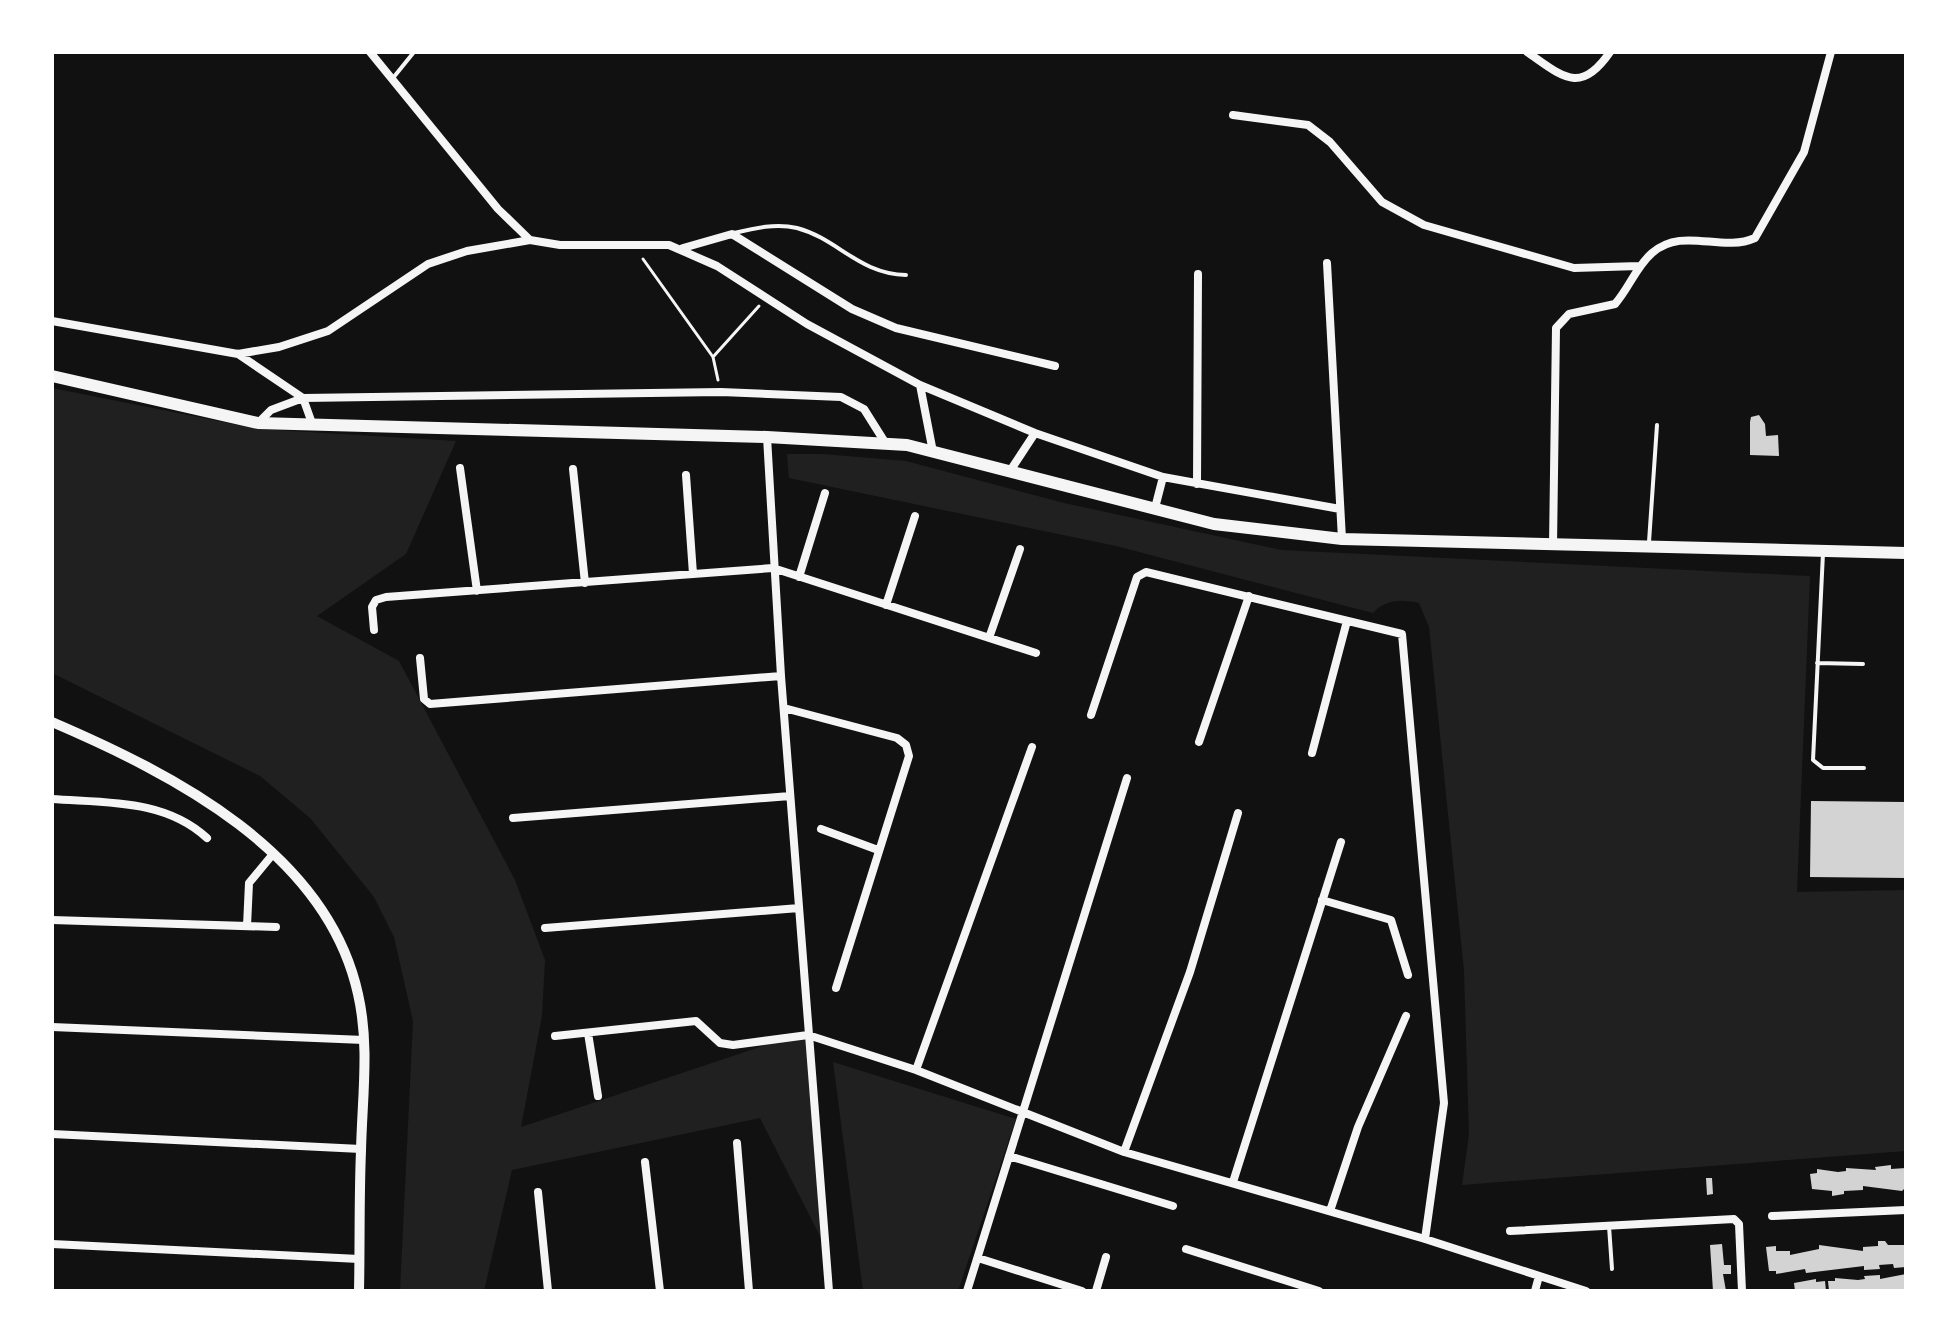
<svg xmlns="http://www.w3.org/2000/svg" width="1958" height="1343" font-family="'Archivo Narrow',sans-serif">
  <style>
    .green { fill: #202020 }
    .building { fill: #d3d3d3 }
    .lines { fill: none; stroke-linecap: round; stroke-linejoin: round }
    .path { stroke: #f5f5f5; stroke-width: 3 }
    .service { stroke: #f5f5f5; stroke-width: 4 }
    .minor { stroke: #f5f5f5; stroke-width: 8 }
    .tertiary { stroke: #f5f5f5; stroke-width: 10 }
    .primary { stroke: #f5f5f5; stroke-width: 12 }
  </style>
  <rect width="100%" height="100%" fill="#111"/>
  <path class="green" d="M 52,388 L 258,429 L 456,441 L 406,554 L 317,616 L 399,661 L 515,880 L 545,960 L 542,1016 L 521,1127 L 786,1038 L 808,1035 L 825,1246 L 760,1118 L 512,1170 L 484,1291 L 400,1291 L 413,1021 L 394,937 L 374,897 L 310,818 L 260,776 L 52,673 Z
    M 822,454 L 906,461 L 1064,503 L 1281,550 L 1810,576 L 1797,892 L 1906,890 L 1906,1151 L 1462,1185 L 1469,1134 L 1464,971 L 1429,627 L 1419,603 C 1402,599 1385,599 1373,613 L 1116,546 L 789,478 L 787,454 Z
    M 833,1062 L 1016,1119 L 958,1291 L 863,1291 Z"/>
  <path class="building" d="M 1759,415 L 1765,424 L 1766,436 L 1778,435 L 1779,456 L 1750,455 L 1750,422 L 1751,417 Z
    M 1811,801 L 1906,802 L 1906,878 L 1810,877 Z
    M 1891,1165 L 1891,1169 L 1906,1168 L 1906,1187 L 1902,1191 L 1863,1186 L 1863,1190 L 1844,1191 L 1844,1194 L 1832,1196 L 1832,1191 L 1812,1189 L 1810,1174 L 1817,1173 L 1817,1169 L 1838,1172 L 1846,1171 L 1846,1168 L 1876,1170 L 1875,1167 Z
    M 1706,1178 L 1712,1178 L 1713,1194 L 1707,1195 Z
    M 1878,1241 L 1885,1241 L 1888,1245 L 1906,1245 L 1906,1267 L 1894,1268 L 1893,1264 L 1879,1265 L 1880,1269 L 1864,1270 L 1864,1266 L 1806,1273 L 1805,1269 L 1776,1274 L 1776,1271 L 1769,1271 L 1766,1247 L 1776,1246 L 1776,1251 L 1790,1251 L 1790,1255 L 1819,1249 L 1819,1245 L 1863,1251 L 1863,1247 L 1878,1246 Z
    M 1722,1244 L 1724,1265 L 1731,1265 L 1731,1274 L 1723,1274 L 1726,1291 L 1713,1291 L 1710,1245 Z
    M 1906,1274 L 1906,1291 L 1829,1291 L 1828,1281 L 1835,1281 L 1835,1278 L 1858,1280 L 1865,1279 L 1864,1276 L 1880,1275 L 1880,1279 Z
    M 1816,1279 L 1816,1282 L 1825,1281 L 1826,1291 L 1795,1291 L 1794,1283 Z"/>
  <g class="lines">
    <path class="path" d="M 643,259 L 713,357 L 759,306
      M 713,357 L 718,380"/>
    <path class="service" d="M 393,78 L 414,52
      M 734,233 C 755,228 776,223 797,228 C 838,239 859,274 906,275
      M 1649,542 L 1657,425
      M 1823,553 L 1813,760 L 1823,768 L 1864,768
      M 1817,663 L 1863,664
      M 1609,1226 L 1612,1269"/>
    <path class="minor" d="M 370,52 L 498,209 L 530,240
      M 1527,52 C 1562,76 1580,96 1610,52
      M 1233,115 L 1308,125 L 1330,142 L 1382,202 L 1424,225 L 1574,268 L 1639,266
      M 683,248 L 732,234 L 852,309 L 896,328 L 1055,366
      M 1327,263 L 1342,539
      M 52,321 L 238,354 L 279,347 L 328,331 L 428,264 L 467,251 L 530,240 L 560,245 L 669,245 L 717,266 L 807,324 L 920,385 L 1035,433 L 1163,477 L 1340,509
      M 238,354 L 303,398 L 313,426
      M 920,385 L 933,452
      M 258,423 L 271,410 L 303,398 L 721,392 L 841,397 L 864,409 L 886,444
      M 767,437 L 781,676 L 829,1291
      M 460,468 L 477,591
      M 573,469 L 585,583
      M 1010,471 L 1035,433
      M 686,475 L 693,574
      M 1197,484 L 1198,274
      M 1155,508 L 1163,477
      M 1553,546 L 1556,328 L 1569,314 L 1615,304 C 1629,288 1636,267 1652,253 C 1683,226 1721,253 1755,238 L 1804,152 L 1831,52
      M 799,577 L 825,493
      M 886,605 L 915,516
      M 374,630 L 372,607 L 376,600 L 386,597 L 773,568 L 1036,653
      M 989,638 L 1020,549
      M 420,658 L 424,699 L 430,704 L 781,676
      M 784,708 L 897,738 L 906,745 L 909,756 L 836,988
      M 1091,715 L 1137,577 L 1146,572 L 1402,634 L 1444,1103 L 1425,1239
      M 1199,742 L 1249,596
      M 1312,753 L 1347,621
      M 52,799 C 107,803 165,799 207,838
      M 513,818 L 790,796
      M 821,829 L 878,850
      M 1322,900 L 1391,920 L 1408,975
      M 52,920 L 276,927
      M 247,926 L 249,883 L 273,854
      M 545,928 L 799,908
      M 52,1027 L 364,1040
      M 588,1033 L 598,1096
      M 555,1036 L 696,1021 L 720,1043 L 733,1045 L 808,1035 L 916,1070 L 1124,1152 L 1425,1239 L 1586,1291
      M 916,1070 L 1032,747
      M 52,1134 L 361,1149
      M 737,1143 L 749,1291
      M 1124,1152 L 1190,972 L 1238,813
      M 1009,1156 L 1173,1206
      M 645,1162 L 660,1291
      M 1233,1182 L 1341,842
      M 538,1192 L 548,1291
      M 1330,1211 L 1358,1127 L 1406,1016
      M 1772,1216 L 1906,1210
      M 1510,1231 L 1734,1219 L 1739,1224 L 1742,1291
      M 52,1244 L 359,1259
      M 1186,1249 L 1319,1291
      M 978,1258 L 1082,1291
      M 967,1291 L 1127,778
      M 1096,1291 L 1106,1257
      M 1535,1291 L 1539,1276"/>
    <path class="tertiary" d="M 52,722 C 173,774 327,852 358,994 C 370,1046 362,1099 361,1151 C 359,1198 360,1244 359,1291"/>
    <path class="primary" d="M 52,376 L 258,423 L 767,437 L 907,445 L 1214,524 L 1342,539 L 1906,553"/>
  </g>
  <rect width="1958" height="1343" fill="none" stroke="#ffffff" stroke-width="108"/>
</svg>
